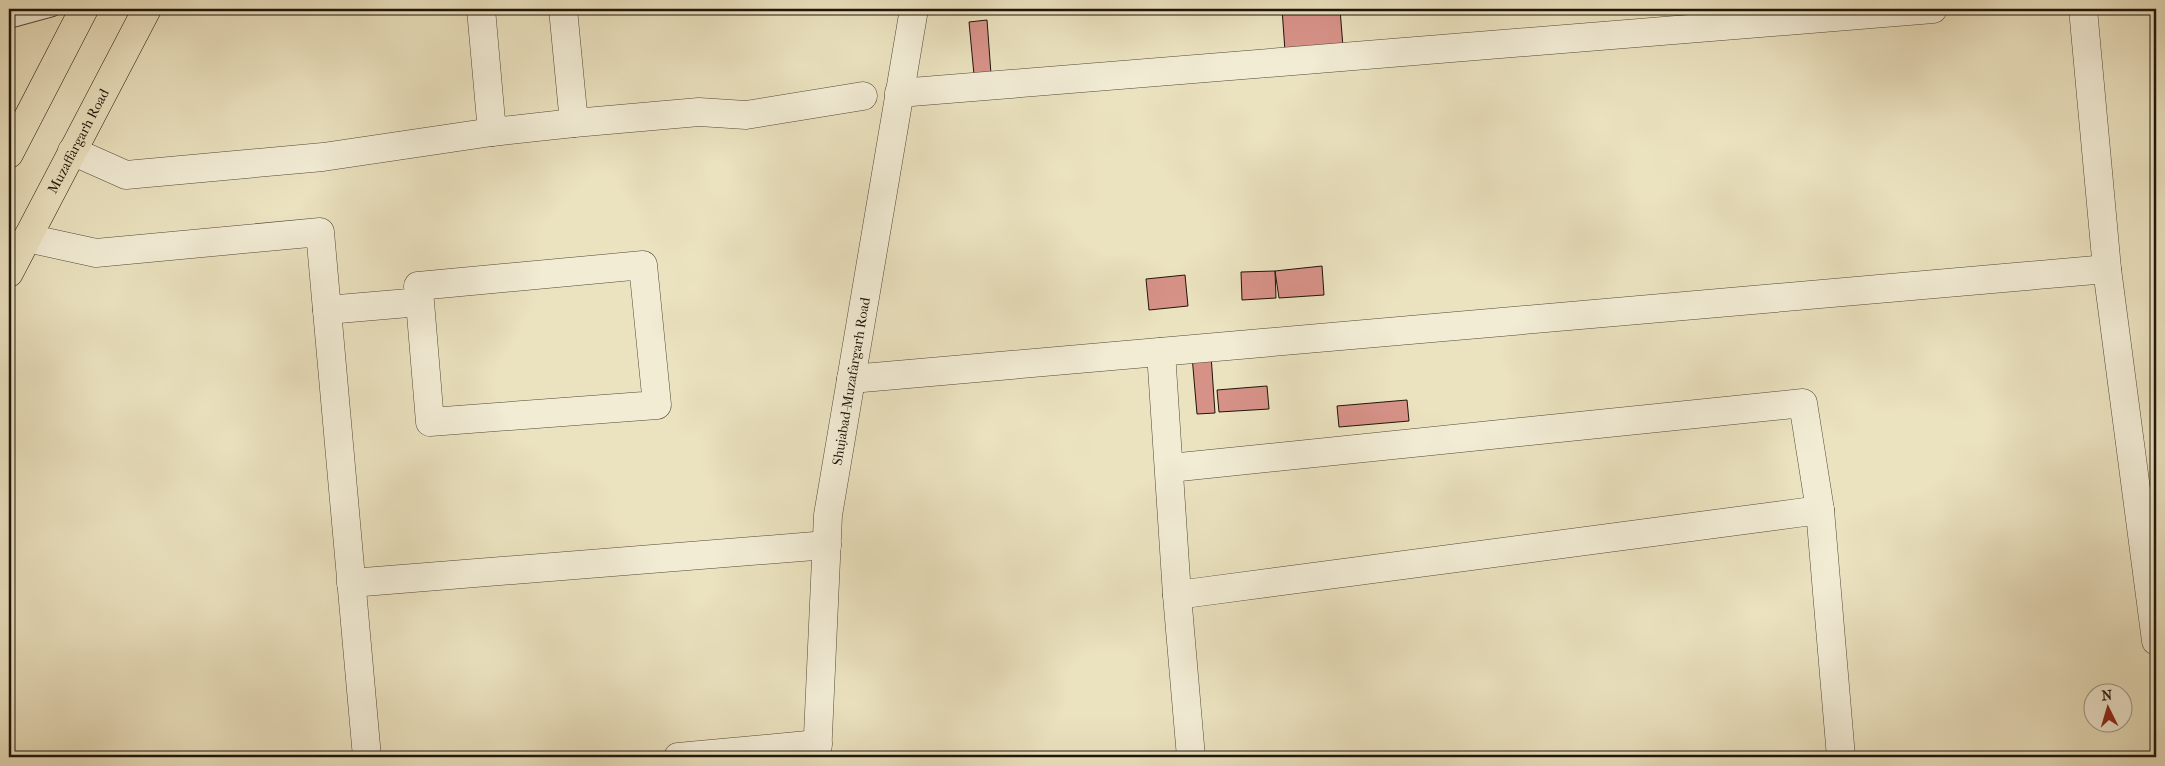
<svg xmlns="http://www.w3.org/2000/svg" width="2165" height="766" font-family="'IM FELL French Canon',serif">
  <style>
    .building { fill: #d79288; stroke: #1f150a }
    .lines { fill: none; stroke-linecap: round; stroke-linejoin: round }
    .lane-casing { stroke: #524837; stroke-width: 16 }
    .street-casing { stroke: #524837; stroke-width: 29 }
    .primary-casing { stroke: #1f150a; stroke-width: 29 }
    .lane { stroke: #f2ecd5; stroke-width: 14 }
    .street { stroke: #f2ecd5; stroke-width: 28 }
    .primary { stroke: #ebe2bf; stroke-width: 28 }
    .labels { text-anchor: middle; dominant-baseline: central; stroke-width: 4.5; stroke-linejoin: round; paint-order: stroke }
    .street-label { font-size: 14px; fill: #1f150a; stroke: #f2ecd5 }
  </style>
  <rect width="100%" height="100%" fill="#ebe2bf"/>
  <filter id="stains"><feTurbulence type="fractalNoise" baseFrequency=".004" numOctaves="4"/><feColorMatrix values="0 0 0 0 .2 0 0 0 0 .09 0 0 0 0 .02 0 0 0 .5 -.17"/></filter>
  <radialGradient id="worn" r=".72"><stop offset=".6" stop-color="#630" stop-opacity="0"/><stop offset="1" stop-color="#630" stop-opacity=".3"/></radialGradient>
  <path class="building" d="M 1282,9 L 1340,9 L 1343,47 L 1285,51 Z
    M 987,20 L 991,74 L 974,75 L 969,22 Z
    M 1322,266 L 1324,295 L 1279,298 L 1275,271 Z
    M 1275,271 L 1276,298 L 1242,300 L 1241,272 Z
    M 1185,275 L 1188,306 L 1149,310 L 1146,279 Z
    M 1211,355 L 1215,413 L 1197,414 L 1192,356 Z
    M 1267,386 L 1269,409 L 1219,412 L 1217,390 Z
    M 1407,400 L 1409,421 L 1339,427 L 1337,406 Z"/>
  <g class="lines">
    <g class="lane-casing">
      <path id="lane" d="M 9,21 L 53,9"/>
    </g>
    <g class="street-casing">
      <g id="street">
        <path d="M 481,9 L 492,132 L 574,123"/>
        <path d="M 563,9 L 574,123 L 699,112 L 746,115 L 863,96"/>
        <path d="M 2083,9 L 2107,269"/>
        <path d="M 899,93 L 1933,9"/>
        <path d="M 72,151 L 126,175 L 323,157 L 492,132"/>
        <path d="M 27,238 L 96,253 L 320,232 L 367,757"/>
        <path d="M 327,310 L 420,302 L 418,286 L 643,265 L 657,405 L 430,422 L 420,302"/>
        <path d="M 1161,352 L 1177,595 L 1191,757"/>
        <path d="M 851,379 L 2107,269 L 2156,641"/>
        <path d="M 1170,468 L 1803,403 L 1820,510"/>
        <path d="M 351,583 L 827,545"/>
        <path d="M 1177,595 L 1820,510 L 1841,757"/>
        <path d="M 678,757 L 818,744"/>
        <path id="s1" d="M 817,757 L 828,515 L 914,9"/>
      </g>
    </g>
    <g class="primary-casing">
      <g id="primary">
        <path d="M 9,154 L 84,9"/>
        <path id="s2" d="M 9,273 L 147,9"/>
      </g>
    </g>
    <use href="#lane" class="lane"/>
    <use href="#street" class="street"/>
    <use href="#primary" class="primary"/>
  </g>
  <g class="labels">
    <g class="street-label">
      <text stroke="none"><textPath href="#s2" startOffset="149">Muzaffargarh Road</textPath></text>
      <text stroke="none"><textPath href="#s1" startOffset="378">Shujabad-Muzafargarh Road</textPath></text>
    </g>
  </g>
  <rect width="2165" height="766" fill="none" stroke="#ebe2bf" stroke-width="30"/>
  <rect x="10" y="10" width="2145" height="746" fill="none" stroke="#1f150a" stroke-width="2.5"/>
  <rect x="15" y="15" width="2135" height="736" fill="none" stroke="#1f150a"/>
  <g transform="translate(2108 708) rotate(355)"><circle r="24" fill="#f2ecd5" stroke="#9e9684"/>
  <path d="M0-4L9 19L0 12L-9 19Z" fill="#8f2418"/>
  <text y="-8" font-size="14" font-weight="bold" text-anchor="middle" fill="#1f150a">N</text>
  </g>
  <rect width="100%" height="100%" filter="url(#stains)"/>
  <rect width="100%" height="100%" fill="url(#worn)"/>
</svg>
